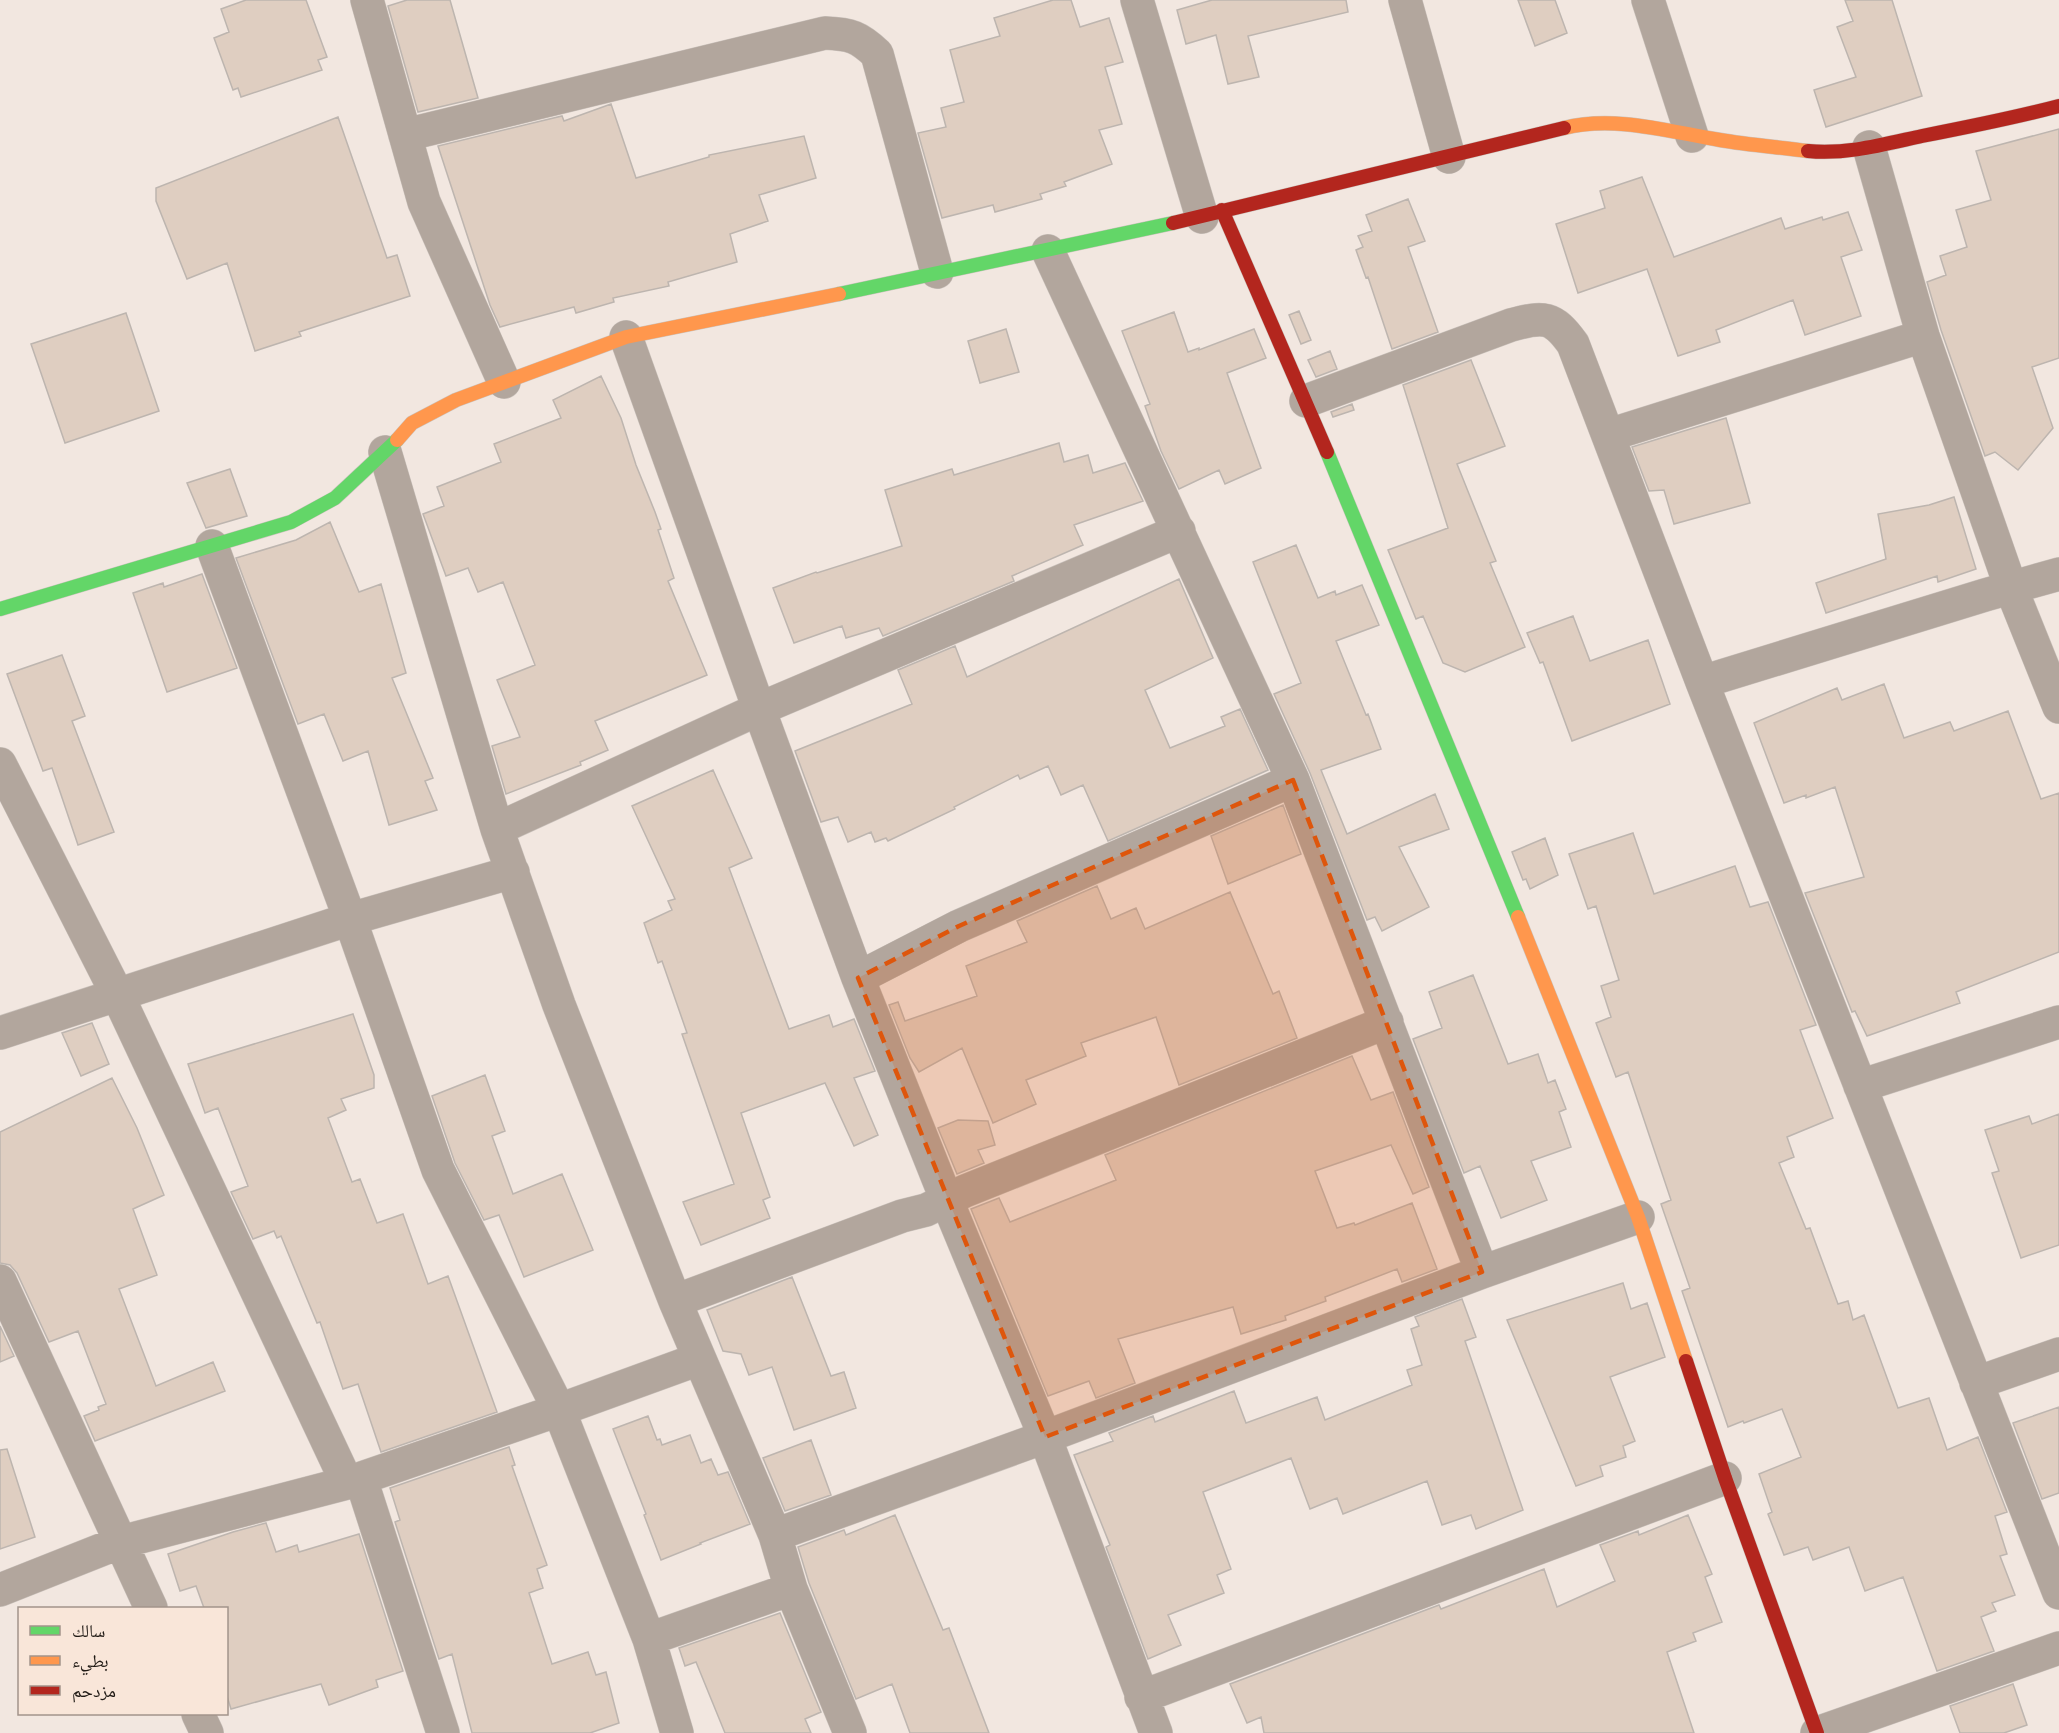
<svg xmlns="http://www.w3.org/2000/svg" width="2059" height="1733" font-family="'DM Sans','Noto Naskh Arabic',sans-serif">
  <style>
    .building { fill: #dfcec1; stroke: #bdb5af; stroke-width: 1.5 }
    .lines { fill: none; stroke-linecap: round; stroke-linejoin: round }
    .street-casing { stroke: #cbc3bd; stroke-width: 34 }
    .fast-casing { stroke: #cbc3bd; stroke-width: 15 }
    .slow-casing { stroke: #cbc3bd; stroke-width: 15 }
    .jam-casing { stroke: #cbc3bd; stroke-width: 15 }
    .street { stroke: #b2a69d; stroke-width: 33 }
    .fast { stroke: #63d668; stroke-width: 14 }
    .slow { stroke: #ff974d; stroke-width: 14 }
    .jam { stroke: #b3261e; stroke-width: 14 }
    .marked { fill: #de560c; fill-opacity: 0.2; stroke: #de560c; stroke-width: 4.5; stroke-dasharray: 12 8; stroke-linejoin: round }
  </style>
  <rect width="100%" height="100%" fill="#f2e7e0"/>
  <path class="building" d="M 246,0 L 306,0 L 327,57 L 318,60 L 322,70 L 241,97 L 238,88 L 233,90 L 214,38 L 229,32 L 221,9 Z
    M 407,0 L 450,0 L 478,98 L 418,112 L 388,6 Z
    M 1053,0 L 1071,0 L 1080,27 L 1109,18 L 1123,62 L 1105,67 L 1122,124 L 1099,130 L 1112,164 L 1064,182 L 1066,186 L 1040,194 L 1042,199 L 995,212 L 993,205 L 942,218 L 918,133 L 946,127 L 941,108 L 964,102 L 950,50 L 1000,36 L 994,18 Z
    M 1212,0 L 1346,0 L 1348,12 L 1248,36 L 1259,77 L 1228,84 L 1216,35 L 1186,44 L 1177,10 Z
    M 1518,0 L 1555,0 L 1567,33 L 1535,46 Z
    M 1845,0 L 1892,0 L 1922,96 L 1826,127 L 1814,90 L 1856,77 L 1837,27 L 1853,21 Z
    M 611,104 L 636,178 L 709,157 L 709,155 L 804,136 L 816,178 L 759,195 L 768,221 L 730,234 L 737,262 L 668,282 L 669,286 L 613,298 L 614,302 L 576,313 L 574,307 L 500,327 L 490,305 L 438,146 L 562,116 L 564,121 Z
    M 338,117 L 387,258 L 397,255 L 410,296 L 299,332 L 301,336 L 255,351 L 227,263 L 187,279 L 156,201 L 156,188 Z
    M 2059,129 L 2059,358 L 2032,367 L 2053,428 L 2018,470 L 1995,452 L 1985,456 L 1941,330 L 1927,282 L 1946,275 L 1940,256 L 1967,247 L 1956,210 L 1991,200 L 1976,151 Z
    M 1642,177 L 1674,257 L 1781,218 L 1785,229 L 1822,217 L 1823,220 L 1848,212 L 1862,250 L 1841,257 L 1861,316 L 1805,335 L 1793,300 L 1716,330 L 1720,342 L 1678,356 L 1647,269 L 1578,293 L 1556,224 L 1605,208 L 1600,191 Z
    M 1408,199 L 1425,241 L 1408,247 L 1438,332 L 1392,349 L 1368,277 L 1366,278 L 1356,250 L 1363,247 L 1358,236 L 1372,231 L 1366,215 Z
    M 1299,311 L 1311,340 L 1301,344 L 1289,315 Z
    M 1174,312 L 1188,352 L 1199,348 L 1199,350 L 1254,329 L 1266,358 L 1227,373 L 1261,468 L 1225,484 L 1219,470 L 1179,489 L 1161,451 L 1145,406 L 1150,404 L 1122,331 Z
    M 126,313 L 159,411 L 65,443 L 31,344 Z
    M 1006,329 L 1019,372 L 980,383 L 968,341 Z
    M 1330,351 L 1337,369 L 1316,377 L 1308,360 Z
    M 1471,360 L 1505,446 L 1457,464 L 1496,561 L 1490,563 L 1525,647 L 1465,672 L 1443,663 L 1423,616 L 1416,619 L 1388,550 L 1448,528 L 1403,385 Z
    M 601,376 L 621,418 L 636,465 L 655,512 L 661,529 L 658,530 L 674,578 L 668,581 L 707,675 L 595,721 L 608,750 L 580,762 L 581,765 L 506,794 L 492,746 L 520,737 L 497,680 L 535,665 L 503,582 L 478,592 L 468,568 L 446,576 L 423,514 L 444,506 L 437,487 L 501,462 L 494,444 L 561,418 L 553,400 Z
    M 1352,404 L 1354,410 L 1333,417 L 1331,412 Z
    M 1726,418 L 1750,503 L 1674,524 L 1664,490 L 1649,491 L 1632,447 Z
    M 1059,443 L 1064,462 L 1088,455 L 1093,473 L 1125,463 L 1143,501 L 1074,525 L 1083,545 L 1012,576 L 1014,581 L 883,636 L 879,628 L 846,638 L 842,626 L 794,643 L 773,588 L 816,572 L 817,573 L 902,546 L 885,490 L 952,469 L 954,475 Z
    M 230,469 L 247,516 L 206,528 L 187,483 Z
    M 1954,497 L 1976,569 L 1938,582 L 1937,576 L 1826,613 L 1816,583 L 1886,559 L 1878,514 L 1929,505 Z
    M 330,522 L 359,592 L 381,584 L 406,673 L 392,678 L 433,778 L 425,781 L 437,810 L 389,825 L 368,751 L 343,761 L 324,714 L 298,724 L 236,558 L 296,540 Z
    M 1296,545 L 1318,598 L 1335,591 L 1336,595 L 1362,585 L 1379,625 L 1336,641 L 1366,715 L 1368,714 L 1381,749 L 1321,770 L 1347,834 L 1435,794 L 1449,829 L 1399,847 L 1429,907 L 1382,931 L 1375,917 L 1367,920 L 1310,773 L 1274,694 L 1301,683 L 1253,562 Z
    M 202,574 L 237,668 L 167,692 L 133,593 L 163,583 L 164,587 Z
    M 1179,579 L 1213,658 L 1145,690 L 1170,748 L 1225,726 L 1221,717 L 1240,709 L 1268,770 L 1108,841 L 1083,785 L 1061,795 L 1048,766 L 1020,779 L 1018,775 L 954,807 L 955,809 L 888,841 L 886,838 L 875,842 L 871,832 L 848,842 L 838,817 L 821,822 L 795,751 L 912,704 L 898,670 L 955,646 L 967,677 Z
    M 1573,616 L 1590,661 L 1648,640 L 1670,704 L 1572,741 L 1543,662 L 1540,663 L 1527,633 Z
    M 62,655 L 85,716 L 72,721 L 114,832 L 78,845 L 52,768 L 43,771 L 7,674 Z
    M 1884,684 L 1904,738 L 1950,722 L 1954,731 L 2008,711 L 2041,799 L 2059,793 L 2059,952 L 1956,992 L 1960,1003 L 1867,1036 L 1855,1011 L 1852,1012 L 1805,893 L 1864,877 L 1835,787 L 1806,798 L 1806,795 L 1784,803 L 1754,723 L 1837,688 L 1842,700 Z
    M 713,770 L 752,858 L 729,868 L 789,1029 L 829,1015 L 833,1027 L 854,1019 L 875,1071 L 854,1078 L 878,1135 L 854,1146 L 825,1083 L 741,1113 L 770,1197 L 763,1200 L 770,1218 L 701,1245 L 683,1202 L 734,1184 L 682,1034 L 687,1033 L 662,961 L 658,963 L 644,923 L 672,910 L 668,901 L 675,899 L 632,806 Z
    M 1283,805 L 1301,854 L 1228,884 L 1211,836 Z
    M 1633,833 L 1654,894 L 1735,866 L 1750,907 L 1768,902 L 1816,1025 L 1800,1030 L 1833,1118 L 1787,1137 L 1794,1157 L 1779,1163 L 1806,1229 L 1810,1228 L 1838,1304 L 1848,1301 L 1853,1320 L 1864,1315 L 1898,1408 L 1929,1398 L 1947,1450 L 1978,1437 L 2007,1512 L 1995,1516 L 2007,1554 L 2000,1556 L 2015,1595 L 1992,1603 L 1996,1611 L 1981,1617 L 1994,1651 L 1937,1671 L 1903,1577 L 1865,1591 L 1849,1547 L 1813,1560 L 1808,1547 L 1784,1555 L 1768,1514 L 1772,1512 L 1759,1474 L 1801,1457 L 1782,1409 L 1744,1423 L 1743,1421 L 1728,1427 L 1682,1291 L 1690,1288 L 1661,1204 L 1671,1200 L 1628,1072 L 1616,1077 L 1596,1023 L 1611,1017 L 1601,986 L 1619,980 L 1596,906 L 1588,909 L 1569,854 Z
    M 1545,838 L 1558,875 L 1530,889 L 1526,879 L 1523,880 L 1512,852 Z
    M 1097,886 L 1111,919 L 1136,908 L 1145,929 L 1230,892 L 1273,994 L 1279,991 L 1297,1038 L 1179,1085 L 1156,1017 L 1081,1043 L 1086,1056 L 1026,1080 L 1036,1104 L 993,1123 L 962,1048 L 919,1072 L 910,1058 L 889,1005 L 898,1002 L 905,1021 L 977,996 L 966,966 L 1027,942 L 1017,921 Z
    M 1473,975 L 1508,1064 L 1538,1054 L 1548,1083 L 1555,1080 L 1566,1109 L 1559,1112 L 1571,1147 L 1531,1161 L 1547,1200 L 1501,1218 L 1480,1166 L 1464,1173 L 1413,1039 L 1442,1028 L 1429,992 Z
    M 353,1014 L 374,1075 L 374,1088 L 341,1099 L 346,1110 L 328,1118 L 352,1182 L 360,1179 L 377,1223 L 403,1214 L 428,1284 L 448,1276 L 497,1412 L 381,1452 L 358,1384 L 343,1389 L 320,1322 L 317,1323 L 281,1236 L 277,1238 L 274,1231 L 253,1239 L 231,1192 L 248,1186 L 218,1108 L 205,1113 L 188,1064 Z
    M 92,1023 L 109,1064 L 81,1076 L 62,1033 Z
    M 1352,1056 L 1371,1100 L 1393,1092 L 1429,1187 L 1413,1194 L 1391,1145 L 1315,1171 L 1337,1228 L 1354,1223 L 1355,1225 L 1412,1203 L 1437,1269 L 1402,1282 L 1397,1269 L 1325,1297 L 1326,1301 L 1285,1316 L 1286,1320 L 1241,1334 L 1233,1307 L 1118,1339 L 1135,1383 L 1096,1398 L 1089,1381 L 1048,1396 L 971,1209 L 999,1198 L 1010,1222 L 1116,1180 L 1105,1155 Z
    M 485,1075 L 505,1131 L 492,1136 L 513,1194 L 562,1174 L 593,1250 L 524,1277 L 499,1215 L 484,1220 L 455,1163 L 432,1096 Z
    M 112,1078 L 137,1128 L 164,1195 L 133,1209 L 157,1275 L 119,1289 L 156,1386 L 213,1362 L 225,1391 L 95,1441 L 84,1416 L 99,1410 L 98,1407 L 106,1404 L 78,1331 L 49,1342 L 17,1273 L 10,1265 L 0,1263 L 0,1132 Z
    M 2059,1114 L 2059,1245 L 2021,1258 L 1992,1173 L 1999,1171 L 1985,1130 L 2029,1116 L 2032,1124 Z
    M 958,1120 L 988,1121 L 995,1145 L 978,1150 L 984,1163 L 957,1174 L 938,1128 Z
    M 792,1277 L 831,1376 L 844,1372 L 856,1408 L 794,1430 L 772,1367 L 749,1375 L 741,1354 L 723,1351 L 707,1310 Z
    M 1623,1283 L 1631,1309 L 1647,1303 L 1665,1357 L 1610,1377 L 1635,1441 L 1623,1446 L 1626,1457 L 1600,1466 L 1603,1476 L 1576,1486 L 1507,1320 Z
    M 1462,1299 L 1476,1337 L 1465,1341 L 1523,1510 L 1476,1529 L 1471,1515 L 1442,1525 L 1427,1481 L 1343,1514 L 1337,1498 L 1310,1509 L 1291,1458 L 1203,1492 L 1231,1569 L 1217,1575 L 1224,1593 L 1168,1615 L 1181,1645 L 1148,1659 L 1106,1547 L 1110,1545 L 1074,1455 L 1113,1441 L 1109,1433 L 1153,1416 L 1155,1422 L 1234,1391 L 1246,1423 L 1317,1397 L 1325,1420 L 1412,1385 L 1407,1370 L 1422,1365 L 1411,1329 L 1419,1326 L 1415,1317 Z
    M 0,1326 L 14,1356 L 0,1362 Z
    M 2059,1407 L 2059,1493 L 2042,1499 L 2013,1423 Z
    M 648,1416 L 657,1440 L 660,1439 L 662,1445 L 690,1435 L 701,1463 L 711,1459 L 718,1475 L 728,1472 L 750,1524 L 700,1543 L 701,1544 L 661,1560 L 644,1515 L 646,1514 L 613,1429 Z
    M 811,1440 L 831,1495 L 785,1511 L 763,1458 Z
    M 509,1447 L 515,1465 L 512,1466 L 547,1565 L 537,1569 L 543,1588 L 529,1593 L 552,1664 L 588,1652 L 596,1675 L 606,1672 L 619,1723 L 590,1733 L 472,1733 L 452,1654 L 439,1659 L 395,1522 L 400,1520 L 390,1488 Z
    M 7,1449 L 35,1537 L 0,1549 L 0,1450 Z
    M 895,1515 L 943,1630 L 949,1628 L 989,1733 L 910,1733 L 892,1684 L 856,1699 L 809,1583 L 798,1547 L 844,1530 L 846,1535 Z
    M 1688,1515 L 1712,1574 L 1705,1577 L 1722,1622 L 1693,1633 L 1696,1641 L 1667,1652 L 1694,1733 L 1264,1733 L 1261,1717 L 1247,1723 L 1230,1684 L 1439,1605 L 1441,1609 L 1544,1569 L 1557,1607 L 1615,1581 L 1600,1545 L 1638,1531 L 1639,1535 Z
    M 266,1523 L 276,1552 L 297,1545 L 299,1552 L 359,1534 L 403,1671 L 376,1680 L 378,1687 L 329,1705 L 321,1684 L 231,1709 L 226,1693 L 226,1608 L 204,1608 L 196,1586 L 180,1591 L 168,1554 L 233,1532 Z
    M 780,1613 L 821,1712 L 805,1719 L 811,1733 L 725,1733 L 696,1662 L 685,1666 L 679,1648 Z
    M 2013,1684 L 2027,1725 L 2004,1733 L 1960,1733 L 1950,1706 Z"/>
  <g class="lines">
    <g class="street-casing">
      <path id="street" d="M 367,0 L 424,202 L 504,382
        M 1137,0 L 1202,217
        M 1405,0 L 1449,157
        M 1648,0 L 1692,136
        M 405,135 L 825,33 C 851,34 859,37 877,54 L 937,272
        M 1869,147 L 1923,336 L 2011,588 L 2059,707
        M 1048,251 L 1293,780 L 1482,1272
        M 626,337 L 759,709 L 858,978 L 947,1201 L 1045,1437 L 1156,1733
        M 1306,401 L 1511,325 C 1544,316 1553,316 1573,344 L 1702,682 L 2059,1593
        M 1609,435 L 1923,336
        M 385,452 L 497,829 L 559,1005 L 675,1301 L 775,1535 L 791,1589 L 850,1733
        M 212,546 L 350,919 L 438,1170 L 559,1410 L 649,1639 L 677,1733
        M 1702,682 L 1985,595 L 2059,574
        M 0,764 L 118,996 L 347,1483
        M 497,829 L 759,709 L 1179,531
        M 858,978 L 959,926 L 1293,780
        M 0,1033 L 350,919 L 513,872
        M 1860,1086 L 2059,1022
        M 0,1281 L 151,1608
        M 675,1301 L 902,1216 L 926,1210 L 965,1191 L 1387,1022
        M 1976,1383 L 2059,1354
        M 361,1479 L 443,1733
        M 775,1535 L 1045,1437 L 1482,1272 L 1638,1217
        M 0,1590 L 121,1542 L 347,1483 L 559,1410 L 699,1359
        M 649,1639 L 791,1589
        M 1141,1697 L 1725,1478
        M 198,1714 L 207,1733
        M 1817,1733 L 2059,1648"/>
    </g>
    <g class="fast-casing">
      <path id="fast" d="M 839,294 L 1173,223
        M 1327,452 L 1518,917
        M 0,609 L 291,522 L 335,498 L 397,440"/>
    </g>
    <g class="slow-casing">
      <path id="slow" d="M 1564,128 C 1615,115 1670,132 1720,140 C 1749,145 1778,147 1808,151
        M 397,440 L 412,423 L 456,400 L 626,337 L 839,294
        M 1518,917 L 1638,1217 L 1686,1361"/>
    </g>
    <g class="jam-casing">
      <path id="jam" d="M 1808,151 C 1846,155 1885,144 1922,136 C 1968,127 2014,118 2059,106
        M 1222,210 L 1327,452
        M 1173,223 L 1564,128
        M 1686,1361 L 1725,1478 L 1817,1733"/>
    </g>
    <use href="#street" class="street"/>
    <use href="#fast" class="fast"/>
    <use href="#slow" class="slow"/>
    <use href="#jam" class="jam"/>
  </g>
  <path class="marked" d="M 1293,780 L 1482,1272 L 1045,1437 L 858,978 L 959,926 Z"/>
  <rect x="18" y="1607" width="210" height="108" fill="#f9e6d9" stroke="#a2948b" stroke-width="1.5"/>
  <rect x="30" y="1626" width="30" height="9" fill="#63d668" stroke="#a2948b" stroke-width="1.5"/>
  <text x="72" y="1637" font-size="18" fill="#201a15">سالك</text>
  <rect x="30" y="1656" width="30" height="9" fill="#ff974d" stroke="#a2948b" stroke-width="1.5"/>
  <text x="72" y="1667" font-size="18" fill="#201a15">بطيء</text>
  <rect x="30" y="1686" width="30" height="9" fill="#b3261e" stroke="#a2948b" stroke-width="1.5"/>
  <text x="72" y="1697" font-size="18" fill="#201a15">مزدحم</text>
</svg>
